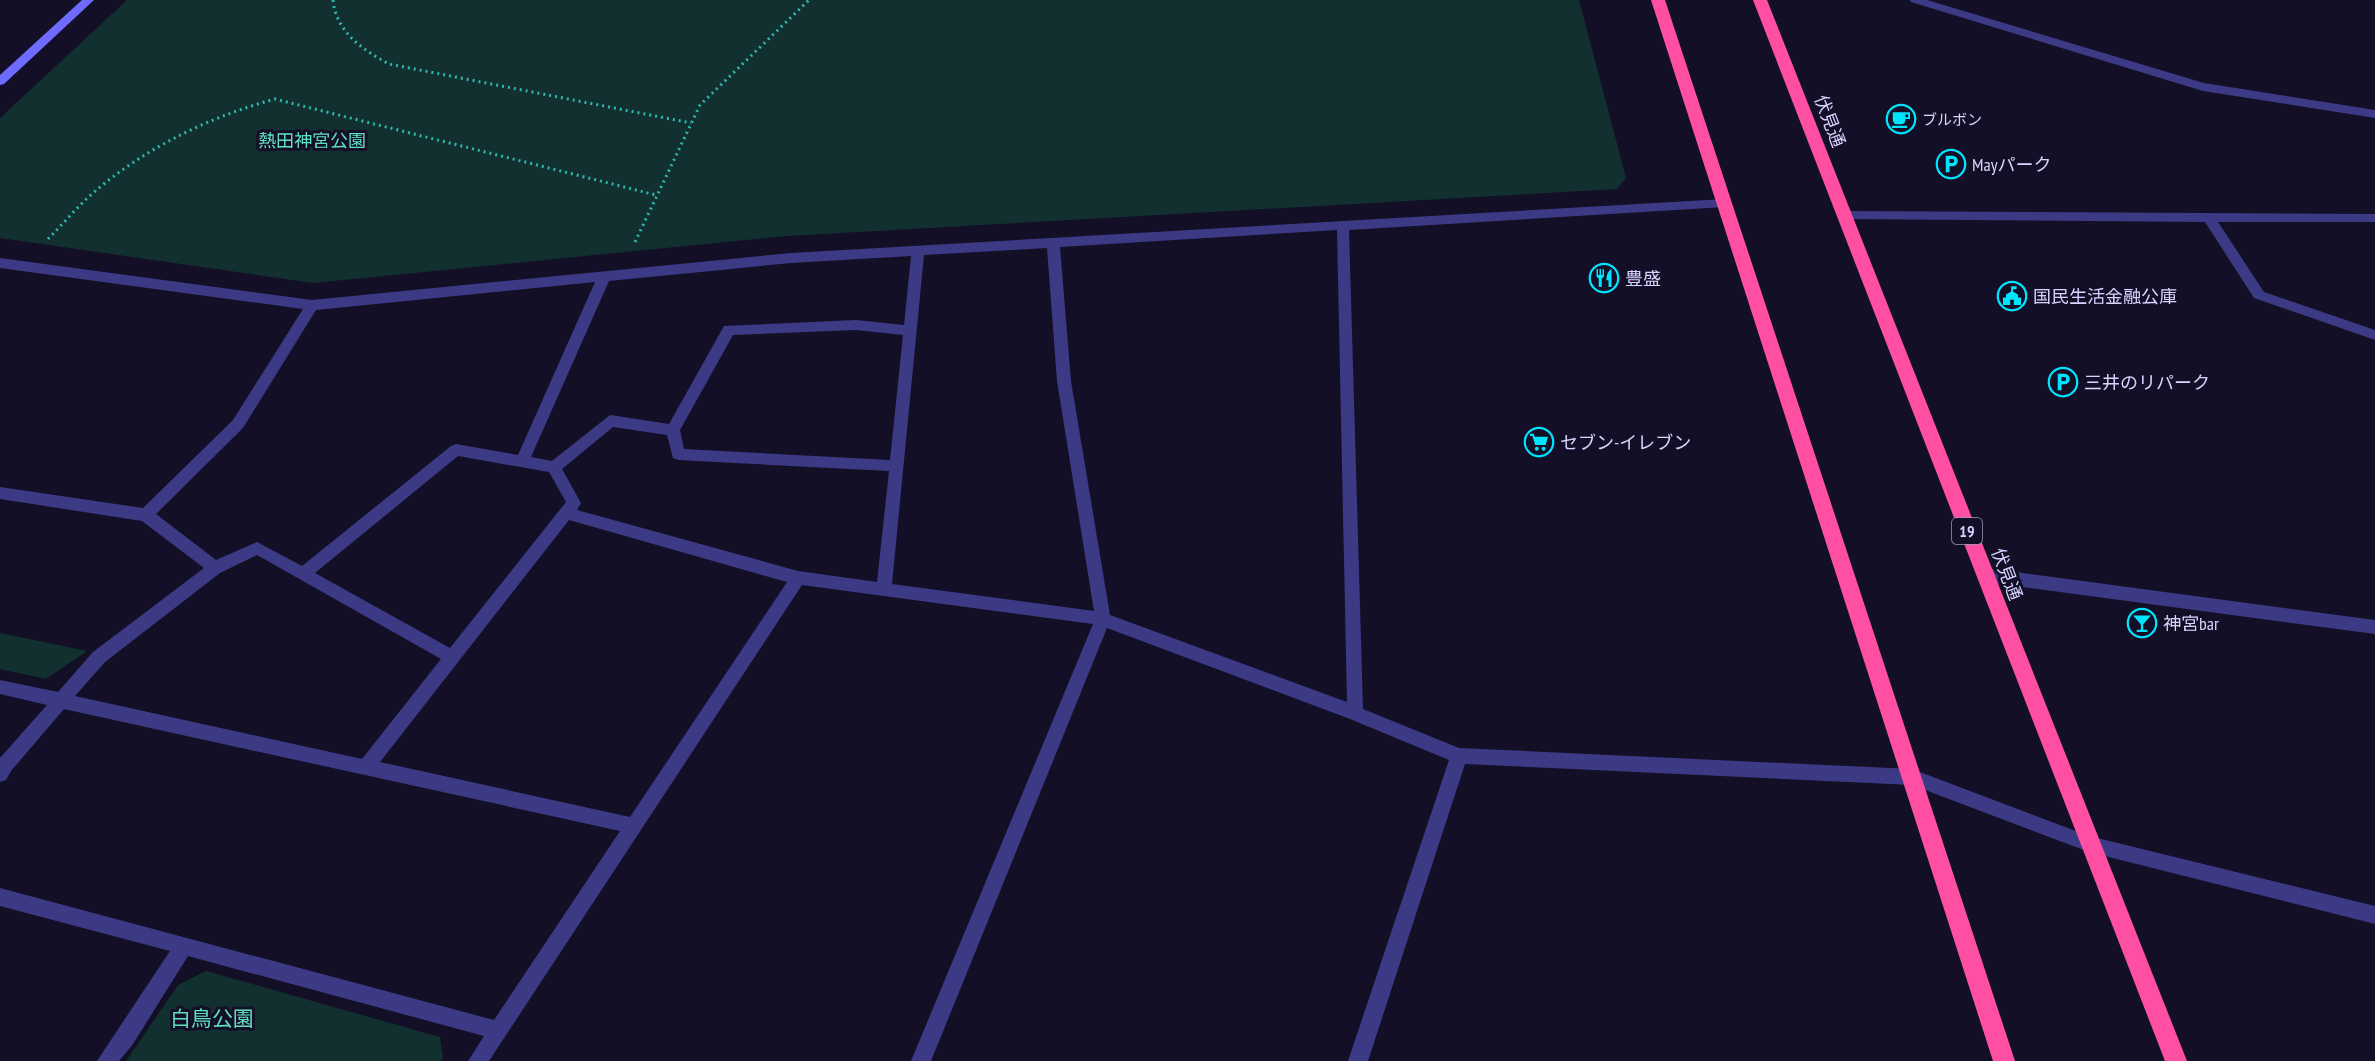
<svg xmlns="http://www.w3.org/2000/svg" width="2375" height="1061" font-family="'PT Sans Narrow','Noto Sans JP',sans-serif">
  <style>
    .green { fill: #12302f }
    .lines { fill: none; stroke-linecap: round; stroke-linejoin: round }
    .path { stroke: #2fb8b0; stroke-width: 3; stroke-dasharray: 2 4; stroke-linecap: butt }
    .street { fill: #3d3a85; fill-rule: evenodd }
    .secondary { fill: #6f6bff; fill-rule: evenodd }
    .highway { fill: #ff4fa3; fill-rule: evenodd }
    .labels { text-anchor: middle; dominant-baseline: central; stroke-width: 6; stroke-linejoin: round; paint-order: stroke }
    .far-poi-label { font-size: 15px; fill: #d9d4ff; stroke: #130f26; text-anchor: start }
    .shield { fill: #130f26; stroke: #9e99be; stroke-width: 1.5 }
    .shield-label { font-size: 16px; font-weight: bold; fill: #d9d4ff }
    .street-label { font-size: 18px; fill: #d9d4ff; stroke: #130f26 }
    .park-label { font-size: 18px; fill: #5fe0c0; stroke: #130f26 }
    .poi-label { font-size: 18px; fill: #d9d4ff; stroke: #130f26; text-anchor: start }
    .near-park-label { font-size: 21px; fill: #5fe0c0; stroke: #130f26 }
  </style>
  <rect width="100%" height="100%" fill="#130f26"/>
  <path class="green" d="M 127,0 L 1579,0 L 1626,178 L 1617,189 L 787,236 L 313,283 L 0,238 L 0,118 Z
    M 0,633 L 87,651 L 46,679 L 0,669 Z
    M 206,971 L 440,1037 L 443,1059 L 441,1061 L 126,1061 L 178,985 Z"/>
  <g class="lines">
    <path class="path" d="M 333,0 C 336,32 363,50 389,64 L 691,123
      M 48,239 C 63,224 77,207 93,193 C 145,148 209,117 275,99 L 656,195
      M 635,242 L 700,105 L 809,0"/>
    <path class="street" d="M 1910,0 L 1927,0 L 2204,83 L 2375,110 L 2375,118 L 2203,91 L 1911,2 Z
      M 1725,199 L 1731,203 L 1725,207 L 1349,230 L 1363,709 L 1459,748 L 1912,769 L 2089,836 L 2375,906 L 2375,924 L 2089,852 L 1912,785 L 1465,764 L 1368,1061 L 1348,1061 L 1449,760 L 1350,719 L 1107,628 L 931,1061 L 911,1061 L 1093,624 L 802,585 L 489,1061 L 468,1061 L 484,1036 L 188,956 L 133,1044 L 119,1061 L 97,1061 L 170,951 L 0,906 L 0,888 L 494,1020 L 620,831 L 64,709 L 11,771 L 6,780 L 0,782 L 0,758 L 47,705 L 0,694 L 0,680 L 58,692 L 93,652 L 204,568 L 142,521 L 0,499 L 0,487 L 143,508 L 233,420 L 303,309 L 0,268 L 0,258 L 312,300 L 791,253 ZM 1337,230 L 1347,702 L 1110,615 L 1071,381 L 1060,247 ZM 1047,248 L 1057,381 L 1094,611 L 892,584 L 924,255 ZM 911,256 L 904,325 L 856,320 L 724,326 L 669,424 L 610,415 L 552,461 L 531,457 L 609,281 L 791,263 ZM 595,282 L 518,455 L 456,444 L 451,446 L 302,566 L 257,542 L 216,560 L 156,514 L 243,428 L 316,310 ZM 856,330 L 903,335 L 890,460 L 684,449 L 680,430 L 733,335 ZM 613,427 L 667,435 L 673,458 L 678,460 L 889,471 L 877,582 L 798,571 L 577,510 L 581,503 L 562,469 ZM 458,456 L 549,472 L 566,502 L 450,648 L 315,573 ZM 569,520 L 787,582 L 630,817 L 380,762 ZM 257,555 L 441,659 L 362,759 L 75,696 L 105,662 L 220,573 Z
      M 1844,211 L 2375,214 L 2375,222 L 2218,222 L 2264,292 L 2375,330 L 2375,340 L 2254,298 L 2205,222 L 1844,219 L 1838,215 Z
      M 1985,568 L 2375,620 L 2375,634 L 1985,582 L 1980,580 L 1977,575 L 1980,570 Z"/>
    <path class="secondary" d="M 82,0 L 94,0 L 4,84 L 0,85 L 0,75 Z"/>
    <path class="highway" d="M 1651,0 L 1665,0 L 2015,1061 L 1993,1061 Z
      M 1753,0 L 1767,0 L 2187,1061 L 2165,1061 Z"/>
  </g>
  <defs>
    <g id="cafe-ring" transform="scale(1.5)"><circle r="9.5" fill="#130f26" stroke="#00e5ff" stroke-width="1.5"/><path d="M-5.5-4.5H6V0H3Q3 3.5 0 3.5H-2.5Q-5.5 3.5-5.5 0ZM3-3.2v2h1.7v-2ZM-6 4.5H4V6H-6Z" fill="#00e5ff"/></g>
    <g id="parking-ring" transform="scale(1.5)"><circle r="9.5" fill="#130f26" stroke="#00e5ff" stroke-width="1.5"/><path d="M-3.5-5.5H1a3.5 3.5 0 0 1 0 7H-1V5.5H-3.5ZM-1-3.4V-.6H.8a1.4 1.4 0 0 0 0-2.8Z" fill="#00e5ff"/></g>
    <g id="restaurant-ring" transform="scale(1.5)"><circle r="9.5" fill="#130f26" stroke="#00e5ff" stroke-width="1.5"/><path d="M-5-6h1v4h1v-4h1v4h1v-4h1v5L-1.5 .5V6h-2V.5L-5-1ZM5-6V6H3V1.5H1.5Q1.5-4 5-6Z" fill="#00e5ff"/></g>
    <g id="civic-ring" transform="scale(1.5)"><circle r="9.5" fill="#130f26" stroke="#00e5ff" stroke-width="1.5"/><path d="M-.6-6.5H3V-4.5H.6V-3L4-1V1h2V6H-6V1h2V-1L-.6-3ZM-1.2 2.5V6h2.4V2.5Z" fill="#00e5ff"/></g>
    <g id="supermarket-ring" transform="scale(1.5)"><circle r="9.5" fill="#130f26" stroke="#00e5ff" stroke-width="1.5"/><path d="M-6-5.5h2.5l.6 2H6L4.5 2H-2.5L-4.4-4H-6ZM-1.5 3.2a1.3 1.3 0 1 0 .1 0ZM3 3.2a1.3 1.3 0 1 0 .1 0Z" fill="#00e5ff"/></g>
    <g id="bar-ring" transform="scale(1.5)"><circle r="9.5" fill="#130f26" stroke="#00e5ff" stroke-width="1.5"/><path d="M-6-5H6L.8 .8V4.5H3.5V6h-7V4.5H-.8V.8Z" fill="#00e5ff"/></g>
  </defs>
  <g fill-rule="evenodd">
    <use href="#cafe-ring" x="1901" y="119"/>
    <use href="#parking-ring" x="1951" y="164"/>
    <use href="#restaurant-ring" x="1604" y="278"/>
    <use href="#civic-ring" x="2012" y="296"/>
    <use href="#parking-ring" x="2063" y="382"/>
    <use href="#supermarket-ring" x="1539" y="442"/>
    <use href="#bar-ring" x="2142" y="623"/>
  </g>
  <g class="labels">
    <g class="far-poi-label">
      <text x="1922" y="119">ブルボン</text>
    </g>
    <rect class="shield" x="1952" y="518" width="30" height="26" rx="4.5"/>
    <g class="shield-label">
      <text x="1967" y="531">19</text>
    </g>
    <g class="street-label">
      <text transform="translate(1830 121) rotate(69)">伏見通</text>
      <text transform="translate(2007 574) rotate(69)">伏見通</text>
    </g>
    <g class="park-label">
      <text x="312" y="140">熱田神宮公園</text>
    </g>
    <g class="poi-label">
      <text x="1972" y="164">Mayパーク</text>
      <text x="1625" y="278">豊盛</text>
      <text x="2033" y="296">国民生活金融公庫</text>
      <text x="2084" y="382">三井のリパーク</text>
      <text x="1560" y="442">セブン-イレブン</text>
      <text x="2163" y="623">神宮bar</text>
    </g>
    <g class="near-park-label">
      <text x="212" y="1018">白鳥公園</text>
    </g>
  </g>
</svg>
